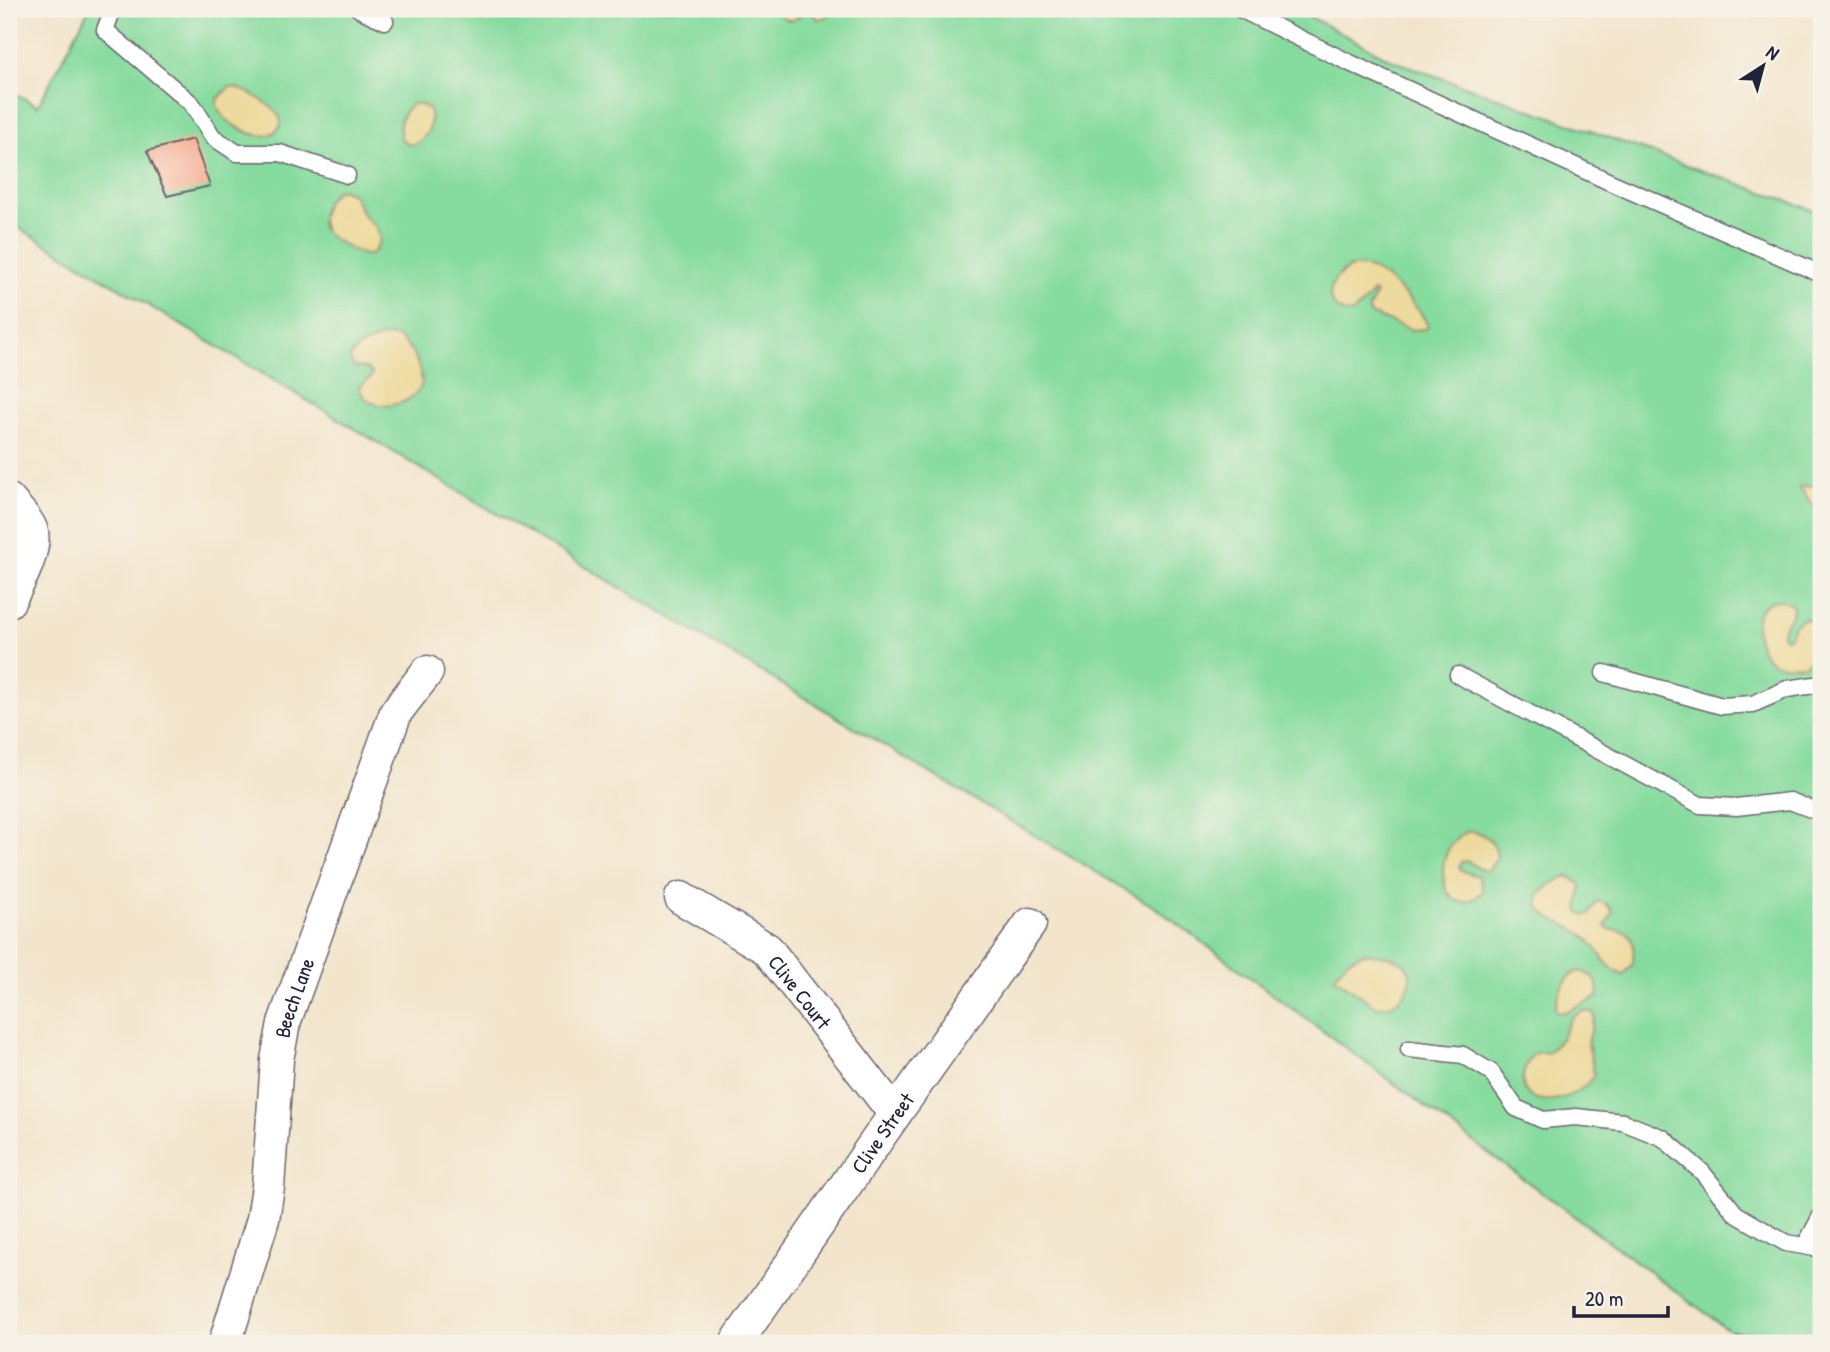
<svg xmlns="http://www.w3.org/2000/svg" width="1830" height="1352" font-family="'Patrick Hand',sans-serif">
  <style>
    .green { fill: #86db9e; stroke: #547e6c; stroke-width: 2 }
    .forest { fill: #6cbb85; stroke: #476e60; stroke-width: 2 }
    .sand { fill: #eeda9e; stroke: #887e6c; stroke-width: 2 }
    .building { fill: #f7ac90 }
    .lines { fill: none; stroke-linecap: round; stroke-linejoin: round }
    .service-casing { stroke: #6b666e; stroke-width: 19 }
    .minor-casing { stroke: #6b666e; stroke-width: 35 }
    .service { stroke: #fff; stroke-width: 16 }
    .minor { stroke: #fff; stroke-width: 32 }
    .labels { text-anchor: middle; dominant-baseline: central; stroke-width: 7; stroke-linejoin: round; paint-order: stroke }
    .street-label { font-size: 21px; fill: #22223b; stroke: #f7f3e8 }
  </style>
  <rect width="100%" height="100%" fill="#f7f3e8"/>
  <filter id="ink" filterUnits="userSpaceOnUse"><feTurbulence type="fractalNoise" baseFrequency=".0143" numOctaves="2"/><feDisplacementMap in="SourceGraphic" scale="14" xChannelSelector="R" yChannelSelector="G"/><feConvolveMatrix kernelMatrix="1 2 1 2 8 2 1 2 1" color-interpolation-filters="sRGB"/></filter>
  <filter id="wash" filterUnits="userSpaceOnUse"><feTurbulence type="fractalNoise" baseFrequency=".00686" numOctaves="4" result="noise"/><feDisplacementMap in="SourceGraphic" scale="28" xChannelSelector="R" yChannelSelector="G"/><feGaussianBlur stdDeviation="1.57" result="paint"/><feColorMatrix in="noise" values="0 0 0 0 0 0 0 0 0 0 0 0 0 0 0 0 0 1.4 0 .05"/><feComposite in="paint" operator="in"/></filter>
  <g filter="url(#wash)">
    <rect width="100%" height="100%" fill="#f3e5cc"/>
    <path class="green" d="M 89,9 L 1295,9 L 1394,61 L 1821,213 L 1821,1339 L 1730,1331 L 1156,908 L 9,222 L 9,90 L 38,106 Z"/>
    <path class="forest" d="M 1730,1331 L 1821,1339 L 1821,1343 L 1750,1343 Z"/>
    <path class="sand" d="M 779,9 L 832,9 L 832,10 L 824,18 L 818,19 L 808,10 C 798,14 794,27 781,16 Z
      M 229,87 C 241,86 273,105 279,116 C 282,121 281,122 280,127 C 278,129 274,133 271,134 C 255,141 223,122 217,107 L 217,100 Z
      M 412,104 L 419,104 L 429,109 C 434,125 427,142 410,145 L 402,140 C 397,126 400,114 412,104 Z
      M 341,189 L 353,194 L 364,216 L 377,228 L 380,239 C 378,245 375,254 367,255 C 359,255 328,237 324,231 C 316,217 327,194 341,189 Z
      M 1351,267 C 1356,267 1363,266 1368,268 C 1387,273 1421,309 1428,326 L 1426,329 L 1412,330 L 1370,314 L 1369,308 L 1376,294 L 1373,292 L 1360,307 L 1351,314 C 1320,309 1327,278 1351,267 Z
      M 383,336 L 397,337 C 413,347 421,366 422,384 C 413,408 366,416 359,387 L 371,377 L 372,373 L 366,368 L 354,367 L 349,358 L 359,347 Z
      M 1821,485 L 1821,515 L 1799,487 Z
      M 1781,600 L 1792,605 C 1797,618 1781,622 1782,635 L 1785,638 L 1790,636 L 1794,625 L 1805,618 L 1821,625 L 1821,645 L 1805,665 C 1793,665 1781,667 1771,661 C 1755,650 1748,610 1770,602 C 1771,601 1780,600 1781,600 Z
      M 1469,831 C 1483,832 1498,843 1497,858 L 1488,871 L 1479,869 L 1468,861 L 1461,862 L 1459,866 L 1461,871 L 1479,876 L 1483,891 C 1446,931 1422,850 1469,831 Z
      M 1567,876 L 1580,883 C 1584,893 1576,902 1579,912 L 1586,915 L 1590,914 L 1597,901 C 1605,902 1610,905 1613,912 L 1605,927 C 1612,932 1615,929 1623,931 C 1637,935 1633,953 1633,964 L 1623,975 C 1604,968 1600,950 1586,937 C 1573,925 1555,924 1544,913 C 1525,896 1555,881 1567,876 Z
      M 1363,953 C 1376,954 1397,955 1406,966 C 1420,982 1398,1009 1377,1007 L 1334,977 L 1348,960 Z
      M 1579,971 C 1593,974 1601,983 1598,997 L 1565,1012 L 1558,1013 L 1555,1009 C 1558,993 1563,977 1579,971 Z
      M 1583,1011 L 1593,1012 L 1595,1016 L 1588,1043 L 1594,1075 C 1571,1111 1505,1110 1527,1064 C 1529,1059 1532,1054 1538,1052 C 1541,1052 1545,1053 1549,1052 L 1561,1039 L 1572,1017 Z"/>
    <g id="blocks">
      <path class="building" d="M 193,139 L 210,186 L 167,196 L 147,151 Z"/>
    </g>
  </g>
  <g filter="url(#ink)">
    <use href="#blocks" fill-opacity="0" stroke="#6b666e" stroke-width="2"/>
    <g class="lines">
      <g class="service-casing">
        <path id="service" d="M 113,9 L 105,30 L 192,104 L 213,137 L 237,153 L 280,153 L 347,175
          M 359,9 L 385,21
          M 1240,9 L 1350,63 L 1610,182 L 1821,274
          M 1604,673 L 1722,706 L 1753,704 L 1787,689 L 1821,684
          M 1458,675 L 1700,805 L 1736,807 L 1790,801 L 1821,813
          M 1409,1049 L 1463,1055 L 1491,1072 L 1516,1108 L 1543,1120 L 1576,1117 L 1623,1122 L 1663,1138 L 1702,1172 L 1736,1214 L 1786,1243 L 1821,1249
          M 1805,1246 L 1821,1216"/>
      </g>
      <g class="minor-casing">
        <g id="minor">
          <path d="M 9,500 C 16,509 29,521 32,532 C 36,552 18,584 9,601"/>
          <path id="s1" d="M 681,898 L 767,949 L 895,1114"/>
          <path id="s2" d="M 225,1343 L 263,1219 L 268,1187 L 277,1060 L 284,1023 L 396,712 L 427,672"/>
          <path id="s3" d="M 736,1343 L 895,1114 L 1030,924"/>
        </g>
      </g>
      <use href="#service" class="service"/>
      <use href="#minor" class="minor"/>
    </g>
  </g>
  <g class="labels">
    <g class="street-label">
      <text stroke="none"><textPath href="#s1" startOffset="154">Clive Court</textPath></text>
      <text stroke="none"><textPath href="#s2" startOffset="354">Beech Lane</textPath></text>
      <text stroke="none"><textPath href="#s3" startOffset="256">Clive Street</textPath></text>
    </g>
  </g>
  <rect width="1830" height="1352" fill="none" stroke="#f7f3e8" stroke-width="35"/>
  <g transform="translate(1763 66) rotate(36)" stroke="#f7f3e8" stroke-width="5" paint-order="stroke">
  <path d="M0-5L12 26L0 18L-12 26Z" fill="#22223b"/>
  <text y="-10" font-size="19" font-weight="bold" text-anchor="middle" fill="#22223b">N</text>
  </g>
  <path d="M1574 1306v10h94v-10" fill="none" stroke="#22223b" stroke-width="3.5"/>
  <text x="1585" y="1306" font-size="21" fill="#22223b" stroke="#f7f3e8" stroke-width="5" paint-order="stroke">20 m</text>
</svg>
